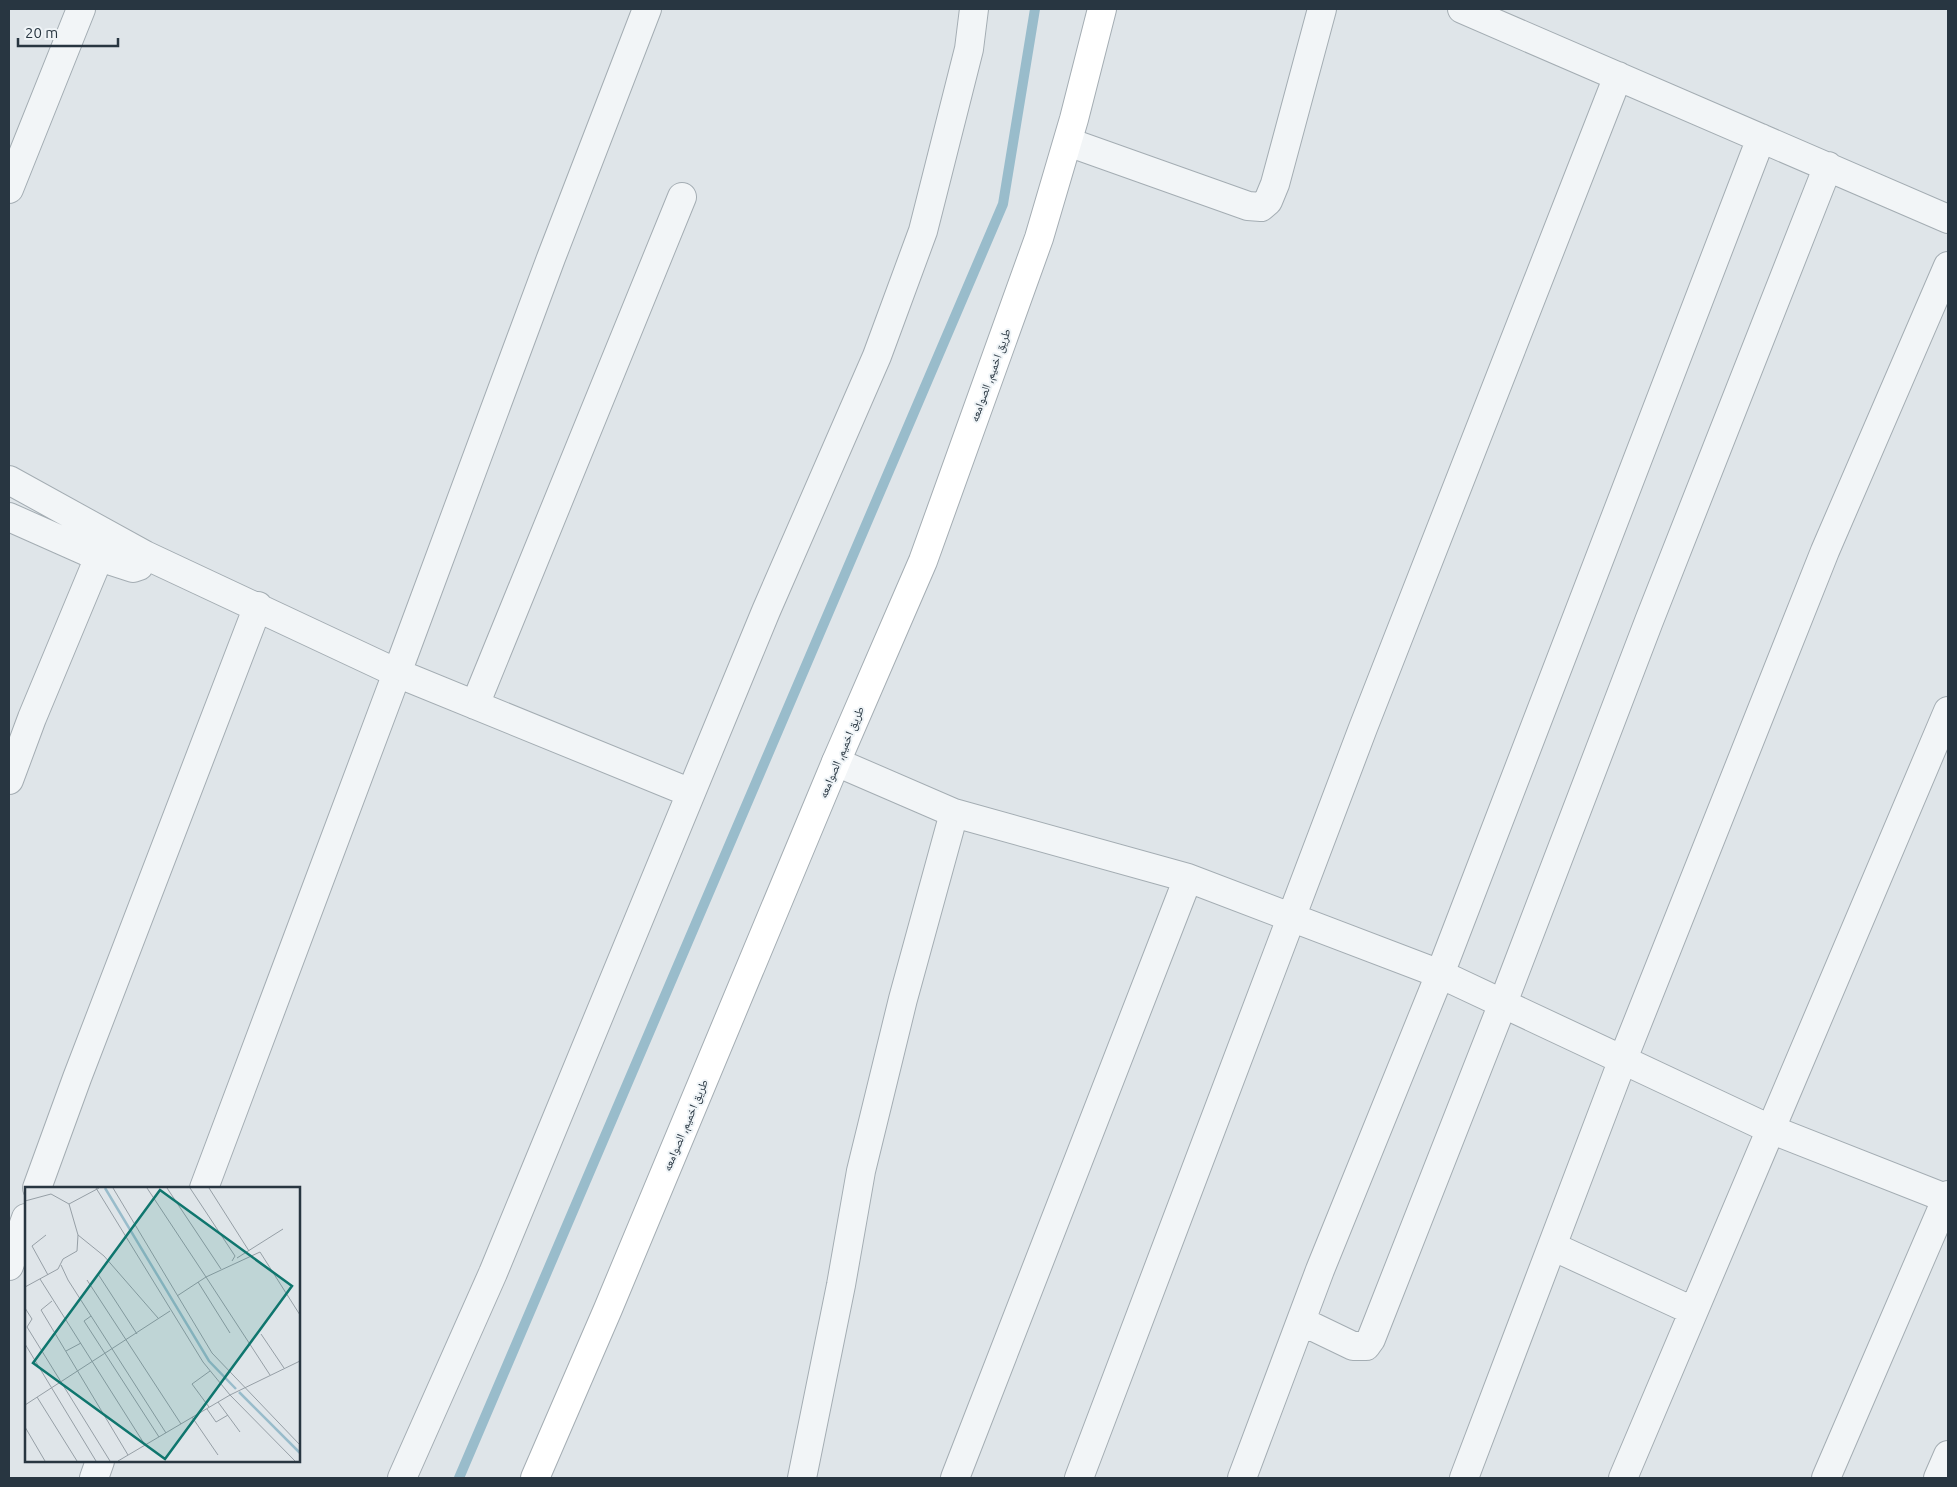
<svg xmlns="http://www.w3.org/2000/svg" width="1957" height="1487" font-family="Ubuntu,'Noto Naskh Arabic',sans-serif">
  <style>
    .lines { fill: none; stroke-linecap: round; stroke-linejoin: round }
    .stream { stroke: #99bccb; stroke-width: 10 }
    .street-casing { stroke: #a4adb3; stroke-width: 30 }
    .secondary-casing { stroke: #a4adb3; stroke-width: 30 }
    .street { stroke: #f2f5f7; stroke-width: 28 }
    .secondary { stroke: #fff; stroke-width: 28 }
    .labels { text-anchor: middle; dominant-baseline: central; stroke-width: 4; stroke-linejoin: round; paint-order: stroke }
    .street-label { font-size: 12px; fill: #283641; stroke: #eff4f7 }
    .inset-river { fill: none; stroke: #99bccb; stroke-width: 2.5 }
    .inset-road { fill: none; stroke: #969fa6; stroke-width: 1 }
    .view { fill: #0f766e; fill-opacity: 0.15; stroke: #0f766e; stroke-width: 2.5 }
    .inset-edge { fill: none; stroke: #283641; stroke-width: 2.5 }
  </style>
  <rect width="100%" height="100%" fill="#dfe5e9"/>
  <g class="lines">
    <path class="stream" d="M 459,1478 L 1003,204 L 1035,9"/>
    <g class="street-casing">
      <path id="street" d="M 1462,9 L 1948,219
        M 1068,142 L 1248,206 L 1261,207 L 1268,201 L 1275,184 L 1322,9
        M 9,189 L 81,9
        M 9,480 L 145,555 L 397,673 L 551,258 L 647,9
        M 9,517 L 99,557
        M 475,705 L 682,197
        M 836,762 L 954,813 L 1188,878 L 1440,974 L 1770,1129 L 1948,1199
        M 9,780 L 32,718 L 99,557 L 133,568 L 139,566 L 145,555
        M 37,1188 L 77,1078 L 258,606
        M 204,1188 L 397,673 L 691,793
        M 1552,1246 L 1693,1311
        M 9,1266 L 26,1218
        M 1301,1321 L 1353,1346 L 1366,1346 L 1371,1339 L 1503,1003 L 1649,621 L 1828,166
        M 94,1478 L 100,1461
        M 402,1478 L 493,1273 L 766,611 L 877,356 L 923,231 L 969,49 L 974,9
        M 802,1478 L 841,1285 L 861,1171 L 903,999 L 954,813
        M 955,1478 L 1188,878
        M 1079,1478 L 1363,728 L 1618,76
        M 1242,1478 L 1320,1270 L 1440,974 L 1761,138
        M 1464,1478 L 1623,1059 L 1825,551 L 1948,266
        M 1623,1478 L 1948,711
        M 1826,1478 L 1948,1195
        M 1938,1478 L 1948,1455"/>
    </g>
    <g class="secondary-casing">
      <path id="secondary" d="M 535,1478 L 608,1309 L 836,762 L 923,561 L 1039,238 L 1074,119 L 1102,9"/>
    </g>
    <use href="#street" class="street"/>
    <use href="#secondary" class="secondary"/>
  </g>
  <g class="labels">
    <g class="street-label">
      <text transform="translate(990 375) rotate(-70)">طريق اخميم, الصوامعه</text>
      <text transform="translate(841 752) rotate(-67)">طريق اخميم, الصوامعه</text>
      <text transform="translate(685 1125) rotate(-67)">طريق اخميم, الصوامعه</text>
    </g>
  </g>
  <g transform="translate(25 1187)">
    <rect width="275" height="275" fill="#dfe5e9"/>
    <path class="inset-river" d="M 80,1 L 184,174 L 211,202M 214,205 L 275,266"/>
    <path class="inset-road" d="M 71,1 L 178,175 L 205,208 L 270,274M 88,1 L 187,166 L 275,258M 122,1 L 181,90 L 152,109M 142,1 L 196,82M 165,1 L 210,69 L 207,74M 184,1 L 224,64M 0,14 L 26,7 L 44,17 L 74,1M 21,48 L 7,59 L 23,88M 53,48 L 79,69 L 133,131M 212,71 L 258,42M 36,78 L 43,93 L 141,246M 73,87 L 112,147M 15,92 L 120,258M 62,93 L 156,237M 173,95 L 205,146M 0,100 L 33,82 L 38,72 L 52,64 L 53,48 L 44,17M 27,114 L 16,123 L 103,268M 0,121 L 7,132 L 2,140 L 85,274M 66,129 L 59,134 L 134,250M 236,147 L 259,181M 0,157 L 71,274M 41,164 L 56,156M 245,188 L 181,90 L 235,65 L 275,128M 12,210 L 52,274M 193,215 L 215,245M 0,218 L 145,124M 184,220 L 167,197 L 185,184M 182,222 L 191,235 L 203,228M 167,230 L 193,268M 0,240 L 20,274M 93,274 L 205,208 L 275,174"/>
    <path class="view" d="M 135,3 L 267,99 L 140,272 L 8,176 Z"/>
    <rect width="275" height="275" class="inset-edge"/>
  </g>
  <rect width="1957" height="1487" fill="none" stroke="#283641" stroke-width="20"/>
  <path d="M18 38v8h100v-8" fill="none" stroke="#283641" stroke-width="2.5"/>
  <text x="25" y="38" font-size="15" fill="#283641" stroke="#eff4f7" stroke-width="4" paint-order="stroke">20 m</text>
</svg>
